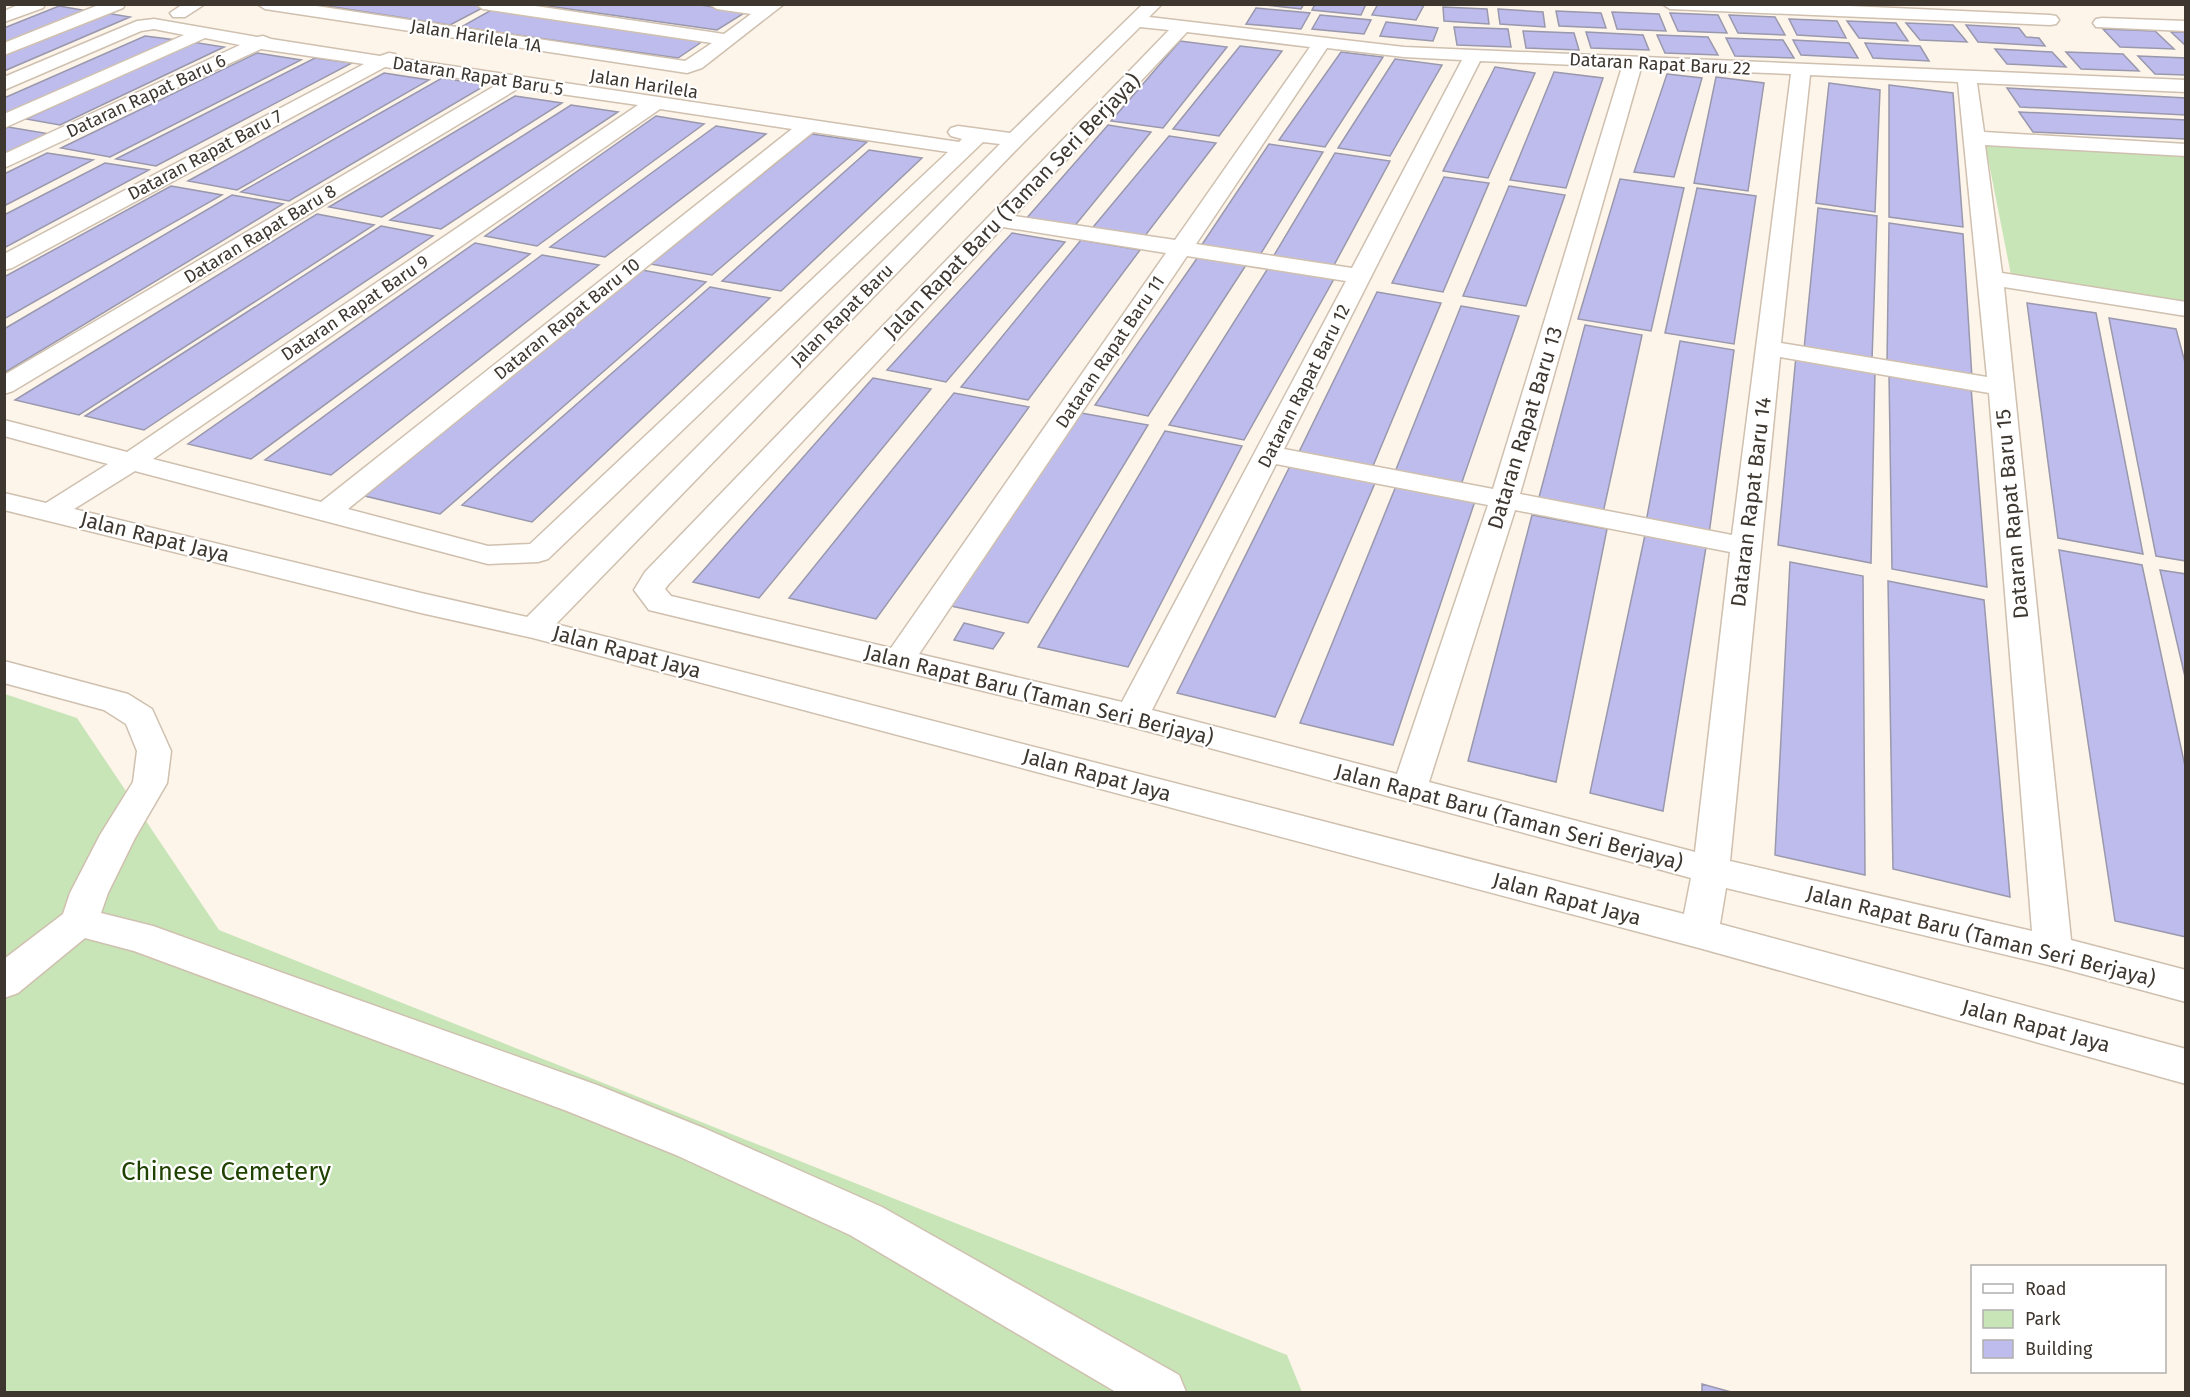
<svg xmlns="http://www.w3.org/2000/svg" width="2190" height="1397" font-family="'Fira Sans',sans-serif">
  <style>
    .green { fill: #c8e5b8 }
    .building { fill: #bebced; stroke: #9998ac; stroke-width: 1.5 }
    .lines { fill: none; stroke-linecap: round; stroke-linejoin: round }
    .minor-casing { stroke: #cfc0af; stroke-width: 3 }
    .minor { fill: #fff; fill-rule: evenodd }
    .labels { text-anchor: middle; dominant-baseline: central; stroke-width: 4.5; stroke-linejoin: round; paint-order: stroke }
    .far-street-label { font-size: 18px; fill: #3d3730; stroke: #fff }
    .street-label { font-size: 21px; fill: #3d3730; stroke: #fff }
    .near-park-label { font-size: 26px; fill: #204200; stroke: #fff }
  </style>
  <rect width="100%" height="100%" fill="#fdf4ea"/>
  <path class="green" d="M 1985,143 L 2185,156 L 2185,302 L 2011,275 Z
    M 5,694 L 77,718 L 219,930 L 1287,1355 L 1302,1392 L 5,1392 Z"/>
  <path class="building" d="M 314,4 L 475,4 L 486,6 L 450,25 Z
    M 534,4 L 694,4 L 746,12 L 717,30 Z
    M 1258,4 L 1304,4 L 1301,9 Z
    M 1315,4 L 1366,4 L 1361,15 L 1312,10 Z
    M 1378,4 L 1417,4 L 1424,5 L 1416,20 L 1372,15 Z
    M 59,6 L 88,11 L 4,46 L 4,28 Z
    M 1443,7 L 1487,9 L 1489,24 L 1444,21 Z
    M 495,8 L 709,37 L 678,58 L 461,27 Z
    M 1256,8 L 1310,13 L 1301,29 L 1246,24 Z
    M 1498,9 L 1543,12 L 1545,27 L 1500,24 Z
    M 1556,11 L 1601,13 L 1606,28 L 1559,26 Z
    M 100,12 L 130,17 L 4,71 L 4,52 Z
    M 1612,12 L 1659,14 L 1666,31 L 1617,29 Z
    M 1670,13 L 1718,15 L 1727,33 L 1678,31 Z
    M 1320,15 L 1371,20 L 1364,34 L 1312,29 Z
    M 1729,15 L 1775,17 L 1785,35 L 1738,33 Z
    M 1789,19 L 1837,21 L 1846,38 L 1797,35 Z
    M 1847,21 L 1896,23 L 1908,41 L 1859,38 Z
    M 1386,22 L 1438,28 L 1433,41 L 1380,36 Z
    M 1906,23 L 1953,25 L 1967,42 L 1920,40 Z
    M 1966,25 L 2019,28 L 2026,37 L 2039,38 L 2045,46 L 1978,42 Z
    M 1454,27 L 1508,29 L 1511,47 L 1457,45 Z
    M 2103,29 L 2155,31 L 2174,49 L 2120,47 Z
    M 1523,31 L 1574,33 L 1579,50 L 1526,48 Z
    M 1586,32 L 1643,35 L 1649,50 L 1591,48 Z
    M 2171,32 L 2186,32 L 2186,46 Z
    M 1657,35 L 1708,37 L 1718,55 L 1665,53 Z
    M 145,36 L 176,40 L 4,116 L 4,98 Z
    M 1726,38 L 1783,40 L 1794,58 L 1735,56 Z
    M 1793,40 L 1849,43 L 1858,58 L 1801,55 Z
    M 1180,41 L 1227,47 L 1163,128 L 1111,121 Z
    M 192,42 L 224,47 L 60,125 L 26,119 Z
    M 1865,43 L 1920,46 L 1929,61 L 1873,58 Z
    M 1240,46 L 1282,51 L 1219,136 L 1173,129 Z
    M 1995,49 L 2052,52 L 2066,67 L 2007,64 Z
    M 1341,52 L 1383,57 L 1325,147 L 1279,140 Z
    M 2066,52 L 2123,54 L 2139,71 L 2081,69 Z
    M 257,53 L 301,60 L 110,157 L 61,148 Z
    M 2138,56 L 2186,58 L 2186,75 L 2155,74 Z
    M 315,58 L 352,63 L 156,166 L 116,159 Z
    M 1395,59 L 1442,65 L 1390,156 L 1338,148 Z
    M 1495,67 L 1535,73 L 1488,178 L 1443,171 Z
    M 1554,72 L 1603,78 L 1566,188 L 1510,180 Z
    M 384,73 L 429,80 L 237,190 L 188,181 Z
    M 1667,74 L 1702,78 L 1674,177 L 1634,172 Z
    M 1716,77 L 1764,83 L 1748,191 L 1694,183 Z
    M 442,78 L 486,85 L 289,201 L 241,192 Z
    M 1829,83 L 1880,90 L 1875,212 L 1816,203 Z
    M 1889,85 L 1953,93 L 1963,227 L 1889,217 Z
    M 2007,88 L 2186,98 L 2186,115 L 2020,107 Z
    M 515,96 L 562,103 L 382,217 L 329,207 Z
    M 571,105 L 618,112 L 441,229 L 390,220 Z
    M 2019,112 L 2186,120 L 2186,139 L 2033,132 Z
    M 656,116 L 704,124 L 537,246 L 485,236 Z
    M 1108,125 L 1151,132 L 1073,228 L 1025,220 Z
    M 716,126 L 766,134 L 605,257 L 550,247 Z
    M 8,127 L 50,134 L 4,156 L 4,129 Z
    M 812,134 L 867,142 L 712,275 L 651,264 Z
    M 1169,136 L 1216,143 L 1141,241 L 1089,232 Z
    M 1269,144 L 1323,152 L 1260,255 L 1201,246 Z
    M 869,150 L 922,158 L 781,291 L 722,281 Z
    M 47,153 L 93,160 L 4,206 L 4,174 Z
    M 1335,153 L 1390,161 L 1333,267 L 1273,257 Z
    M 105,163 L 149,170 L 4,248 L 4,215 Z
    M 1444,177 L 1489,183 L 1443,292 L 1392,283 Z
    M 1620,179 L 1684,188 L 1651,331 L 1578,319 Z
    M 171,186 L 222,195 L 4,319 L 4,277 Z
    M 1509,186 L 1565,195 L 1526,306 L 1463,296 Z
    M 1697,188 L 1756,196 L 1734,344 L 1665,333 Z
    M 232,195 L 283,204 L 4,373 L 4,329 Z
    M 1818,208 L 1877,216 L 1872,360 L 1804,349 Z
    M 317,214 L 374,225 L 79,415 L 15,400 Z
    M 1889,223 L 1963,234 L 1972,378 L 1887,364 Z
    M 381,226 L 433,236 L 144,430 L 85,416 Z
    M 1012,233 L 1065,242 L 946,382 L 887,370 Z
    M 1081,240 L 1140,250 L 1028,400 L 961,387 Z
    M 475,243 L 530,254 L 251,459 L 188,444 Z
    M 1200,254 L 1248,262 L 1148,416 L 1095,405 Z
    M 542,255 L 599,265 L 331,475 L 265,460 Z
    M 1270,265 L 1335,277 L 1244,440 L 1169,425 Z
    M 642,270 L 706,282 L 440,514 L 365,496 Z
    M 710,287 L 770,298 L 532,522 L 462,505 Z
    M 1377,292 L 1441,303 L 1373,466 L 1299,452 Z
    M 2027,303 L 2096,313 L 2143,554 L 2058,538 Z
    M 1461,306 L 1519,316 L 1461,485 L 1395,472 Z
    M 2109,318 L 2176,329 L 2186,366 L 2186,561 L 2156,556 Z
    M 1585,325 L 1642,335 L 1603,513 L 1538,501 Z
    M 1680,341 L 1734,350 L 1709,534 L 1646,522 Z
    M 1796,356 L 1875,370 L 1871,563 L 1778,545 Z
    M 1889,374 L 1971,387 L 1987,587 L 1892,569 Z
    M 873,378 L 931,389 L 759,598 L 693,582 Z
    M 954,393 L 1029,407 L 876,619 L 789,598 Z
    M 1081,413 L 1148,425 L 1028,623 L 951,606 Z
    M 1165,431 L 1242,446 L 1128,667 L 1038,647 Z
    M 1290,466 L 1375,483 L 1275,717 L 1177,693 Z
    M 1396,486 L 1475,501 L 1393,745 L 1300,723 Z
    M 1532,515 L 1607,529 L 1556,782 L 1468,761 Z
    M 1645,535 L 1706,547 L 1663,811 L 1590,793 Z
    M 2059,550 L 2142,565 L 2186,771 L 2186,937 L 2115,921 Z
    M 1790,562 L 1863,576 L 1865,875 L 1775,855 Z
    M 2160,570 L 2186,574 L 2186,681 Z
    M 1888,581 L 1984,600 L 2010,897 L 1893,869 Z
    M 964,623 L 1004,633 L 993,649 L 954,640 Z
    M 1702,1384 L 1731,1392 L 1702,1392 Z"/>
  <g class="lines">
    <g class="minor-casing">
      <path id="minor" d="M 20,4 L 45,4 L 43,8 L 4,22 L 4,11 Z
        M 101,4 L 125,4 L 123,8 L 4,55 L 4,43 Z
        M 183,4 L 205,4 L 185,17 L 173,17 L 170,13 Z
        M 257,4 L 303,4 L 685,61 L 712,43 L 483,9 L 475,4 L 522,4 L 724,34 L 751,14 L 717,9 L 709,4 L 784,4 L 702,68 L 687,73 L 265,9 Z
        M 1143,4 L 1160,6 L 1149,17 L 1404,47 L 2186,80 L 2186,92 L 1977,83 L 1984,132 L 2186,144 L 2186,156 L 1985,145 L 2002,273 L 2186,302 L 2186,316 L 2004,287 L 2071,940 L 2186,970 L 2186,1002 L 2053,966 L 1726,888 L 1720,924 L 2186,1049 L 2186,1084 L 1699,948 L 533,638 L 421,613 L 4,510 L 4,493 L 46,503 L 108,464 L 4,436 L 4,420 L 127,452 L 638,105 L 519,88 L 13,391 L 4,394 L 4,375 L 498,84 L 385,67 L 12,268 L 4,270 L 4,254 L 364,64 L 261,49 L 4,168 L 4,154 L 240,45 L 205,38 L 4,128 L 4,114 L 184,35 L 154,29 L 141,31 L 4,90 L 4,77 L 137,21 L 154,19 L 257,37 L 263,36 L 271,39 L 380,56 L 389,53 L 395,54 L 398,58 L 959,142 L 962,139 L 951,136 L 948,132 L 951,128 L 958,126 L 1010,133 ZM 1140,27 L 1169,30 L 645,572 L 634,590 L 649,610 L 1132,727 L 1691,878 L 1684,914 L 556,624 L 1022,144 ZM 1187,32 L 1310,47 L 1175,240 L 1014,216 ZM 1327,48 L 1404,57 L 1462,60 L 1352,268 L 1196,244 ZM 1480,61 L 1622,67 L 1493,489 L 1284,449 ZM 1641,68 L 1791,74 L 1732,535 L 1520,494 ZM 1810,75 L 1958,82 L 1987,377 L 1781,343 ZM 660,109 L 792,129 L 321,502 L 153,459 ZM 813,132 L 948,152 L 530,544 L 488,546 L 348,509 ZM 983,142 L 1000,144 L 527,617 L 421,593 L 74,509 L 135,471 L 488,564 L 538,562 L 548,559 ZM 1003,227 L 1166,253 L 891,648 L 671,596 L 665,589 L 668,585 ZM 1187,256 L 1346,281 L 1122,702 L 919,654 ZM 1780,357 L 1989,393 L 2032,931 L 1730,861 ZM 1276,464 L 1488,505 L 1397,774 L 1152,710 ZM 1515,510 L 1730,552 L 1695,852 L 1429,782 Z
        M 1662,4 L 1805,4 L 2050,15 L 2056,16 L 2059,20 L 2056,24 L 2050,25 L 1670,9 Z
        M 2102,18 L 2186,21 L 2186,31 L 2096,27 L 2093,23 L 2096,19 Z
        M 4,661 L 128,694 L 152,709 L 171,751 L 167,783 L 135,838 L 108,893 L 101,913 L 153,926 L 283,973 L 597,1085 L 706,1129 L 882,1207 L 1179,1375 L 1186,1392 L 1116,1392 L 850,1235 L 676,1155 L 567,1111 L 134,951 L 85,938 L 18,993 L 4,998 L 4,959 L 63,914 L 70,893 L 100,835 L 133,782 L 137,751 L 126,724 L 104,710 L 4,683 Z"/>
    </g>
    <use href="#minor" class="minor"/>
  </g>
  <g class="labels">
    <g class="far-street-label">
      <text transform="translate(476 36) rotate(9)">Jalan Harilela 1A</text>
      <text transform="translate(1660 64) rotate(3)">Dataran Rapat Baru 22</text>
      <text transform="translate(478 76) rotate(9)">Dataran Rapat Baru 5</text>
      <text transform="translate(644 84) rotate(9)">Jalan Harilela</text>
      <text transform="translate(146 96) rotate(-25)">Dataran Rapat Baru 6</text>
      <text transform="translate(205 155) rotate(-28)">Dataran Rapat Baru 7</text>
      <text transform="translate(260 234) rotate(-31)">Dataran Rapat Baru 8</text>
      <text transform="translate(355 308) rotate(-34)">Dataran Rapat Baru 9</text>
      <text transform="translate(842 315) rotate(-45)">Jalan Rapat Baru</text>
      <text transform="translate(567 319) rotate(-39)">Dataran Rapat Baru 10</text>
      <text transform="translate(1110 352) rotate(-56)">Dataran Rapat Baru 11</text>
      <text transform="translate(1304 386) rotate(-63)">Dataran Rapat Baru 12</text>
    </g>
    <g class="street-label">
      <text transform="translate(1012 206) rotate(-46)">Jalan Rapat Baru (Taman Seri Berjaya)</text>
      <text transform="translate(1525 428) rotate(-73)">Dataran Rapat Baru 13</text>
      <text transform="translate(1751 502) rotate(-83)">Dataran Rapat Baru 14</text>
      <text transform="translate(2012 514) rotate(-95)">Dataran Rapat Baru 15</text>
      <text transform="translate(155 537) rotate(14)">Jalan Rapat Jaya</text>
      <text transform="translate(627 652) rotate(15)">Jalan Rapat Jaya</text>
      <text transform="translate(1039 695) rotate(14)">Jalan Rapat Baru (Taman Seri Berjaya)</text>
      <text transform="translate(1097 775) rotate(15)">Jalan Rapat Jaya</text>
      <text transform="translate(1509 817) rotate(15)">Jalan Rapat Baru (Taman Seri Berjaya)</text>
      <text transform="translate(1567 899) rotate(15)">Jalan Rapat Jaya</text>
      <text transform="translate(1981 936) rotate(14)">Jalan Rapat Baru (Taman Seri Berjaya)</text>
      <text transform="translate(2036 1026) rotate(15)">Jalan Rapat Jaya</text>
    </g>
    <g class="near-park-label">
      <text x="226" y="1171">Chinese Cemetery</text>
    </g>
  </g>
  <rect width="2190" height="1397" fill="none" stroke="#3d3730" stroke-width="12"/>
  <rect x="1971" y="1265" width="195" height="108" fill="#ffffff" stroke="#b1afac" stroke-width="1.5"/>
  <rect x="1983" y="1284" width="30" height="9" fill="#ffffff" stroke="#b1afac" stroke-width="1.5"/>
  <text x="2025" y="1295" font-size="18" fill="#3d3730">Road</text>
  <rect x="1983" y="1310" width="30" height="18" fill="#c8e5b8" stroke="#b1afac" stroke-width="1.5"/>
  <text x="2025" y="1325" font-size="18" fill="#3d3730">Park</text>
  <rect x="1983" y="1340" width="30" height="18" fill="#bebced" stroke="#b1afac" stroke-width="1.5"/>
  <text x="2025" y="1355" font-size="18" fill="#3d3730">Building</text>
</svg>
